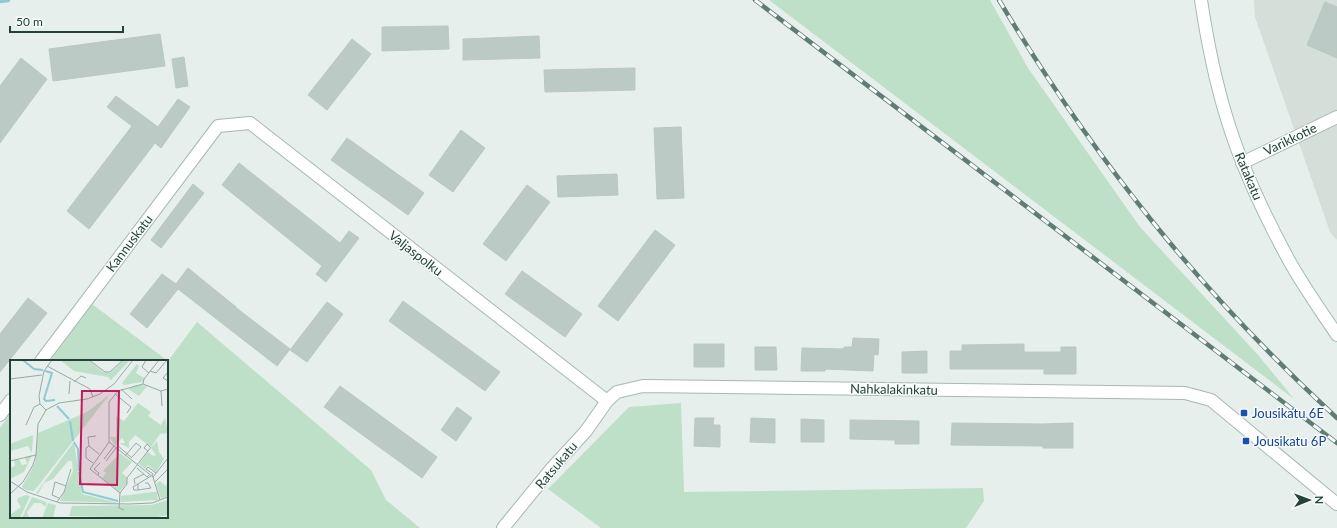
<svg xmlns="http://www.w3.org/2000/svg" width="1337" height="528" font-family="Lato,sans-serif">
  <style>
    .built { fill: #d4dfda }
    .green { fill: #bfe0c8 }
    .lines { fill: none; stroke-linecap: round; stroke-linejoin: round }
    .stream { stroke: #8ec9d4; stroke-width: 4.5 }
    .building { fill: #bbcac4; stroke: #b8c9c2 }
    .street-casing { stroke: #a8b8b2; stroke-width: 14 }
    .secondary-casing { stroke: #a4bbb3; stroke-width: 14 }
    .street { stroke: #fff; stroke-width: 12 }
    .secondary { stroke: #fff; stroke-width: 12 }
    .rail-casing { stroke: #5f7d75; stroke-width: 4.5 }
    .rail { stroke: #f7fbf9; stroke-width: 3; stroke-dasharray: 9; stroke-linecap: butt }
    .transit-dot { fill: #1a4fb4; stroke: #f7fbf9; stroke-width: 1.5 }
    .labels { text-anchor: middle; dominant-baseline: central; stroke-width: 3; stroke-linejoin: round; paint-order: stroke }
    .street-label { font-size: 13px; fill: #24423a; stroke: #f7fbf9 }
    .transit-label { font-size: 13px; fill: #164399; stroke: #f7fbf9; text-anchor: start }
    .inset-river { fill: none; stroke: #8ec9d4; stroke-width: 2 }
    .inset-road { fill: none; stroke: #98aaa4; stroke-width: 1 }
    .view { fill: #c2185b; fill-opacity: 0.15; stroke: #c2185b; stroke-width: 2 }
    .inset-edge { fill: none; stroke: #24423a; stroke-width: 2 }
  </style>
  <rect width="100%" height="100%" fill="#e6efeb"/>
  <path class="built" d="M 1254,0 L 1337,0 L 1337,240 L 1330,232 L 1255,17 Z"/>
  <path class="green" d="M 769,0 L 990,0 L 1028,68 L 1140,227 L 1259,356 L 1294,399 Z
    M 92,304 L 168,361 L 197,322 L 371,470 L 386,500 L 420,528 L 0,528 L 0,428 L 11,413 L 11,517 L 167,517 L 167,361 L 50,361 Z
    M 681,403 L 684,492 L 983,488 L 984,501 L 966,528 L 601,528 L 548,489 L 629,407 Z"/>
  <g class="lines">
    <path class="stream" d="M 0,1 L 8,0"/>
  </g>
  <path class="building" d="M 1325,2 L 1337,7 L 1337,58 L 1307,45 Z
    M 448,26 L 449,49 L 382,51 L 382,27 Z
    M 160,34 L 165,66 L 53,81 L 49,49 Z
    M 539,36 L 540,58 L 463,60 L 463,39 Z
    M 352,39 L 371,54 L 327,110 L 308,95 Z
    M 184,57 L 188,86 L 176,88 L 172,59 Z
    M 21,58 L 47,79 L 0,143 L 0,86 Z
    M 635,68 L 635,90 L 545,92 L 544,70 Z
    M 116,96 L 158,127 L 178,99 L 190,107 L 161,148 L 155,143 L 89,229 L 67,211 L 132,126 L 107,107 Z
    M 681,127 L 684,198 L 657,199 L 654,128 Z
    M 461,130 L 485,148 L 453,192 L 429,175 Z
    M 347,138 L 424,193 L 408,215 L 331,160 Z
    M 239,163 L 340,243 L 349,231 L 359,238 L 326,282 L 316,274 L 322,266 L 222,185 Z
    M 617,174 L 618,195 L 558,197 L 557,176 Z
    M 193,184 L 204,193 L 161,248 L 151,240 Z
    M 527,185 L 550,202 L 506,261 L 483,244 Z
    M 655,230 L 675,245 L 618,321 L 598,306 Z
    M 188,268 L 236,307 L 235,307 L 290,349 L 277,366 L 178,289 L 147,328 L 130,314 L 162,274 L 176,284 Z
    M 522,271 L 582,314 L 565,337 L 505,294 Z
    M 28,298 L 47,313 L 0,372 L 0,334 Z
    M 403,301 L 500,372 L 485,391 L 389,321 Z
    M 327,302 L 343,314 L 307,362 L 290,350 Z
    M 853,338 L 879,339 L 878,355 L 874,354 L 873,371 L 825,369 L 825,371 L 801,371 L 802,348 L 844,349 L 844,347 L 852,347 Z
    M 694,344 L 724,344 L 724,367 L 694,367 Z
    M 1024,344 L 1024,352 L 1061,352 L 1061,347 L 1076,347 L 1076,374 L 1044,374 L 1044,369 L 950,369 L 950,351 L 962,351 L 962,345 Z
    M 755,347 L 776,347 L 777,370 L 755,370 Z
    M 927,351 L 927,373 L 902,373 L 902,352 Z
    M 340,386 L 437,457 L 422,478 L 324,407 Z
    M 457,407 L 472,418 L 456,441 L 441,430 Z
    M 695,418 L 714,418 L 713,425 L 720,425 L 720,447 L 694,446 Z
    M 751,418 L 775,419 L 775,443 L 750,442 Z
    M 801,419 L 824,420 L 824,442 L 801,442 Z
    M 850,420 L 919,421 L 919,444 L 895,444 L 895,440 L 850,439 Z
    M 952,423 L 1043,424 L 1073,423 L 1073,448 L 1043,448 L 1043,446 L 951,445 Z"/>
  <g class="lines">
    <g class="street-casing">
      <path id="street" d="M 1242,163 L 1337,117
        M 41,361 L 218,126 L 250,123 L 607,401
        M 0,415 L 11,400
        M 503,528 L 552,468 L 586,431 L 607,401 L 617,392 L 643,386 L 1185,393 L 1211,400 L 1337,504"/>
    </g>
    <g class="secondary-casing">
      <path id="secondary" d="M 1201,0 C 1207,40 1215,80 1227,119 C 1241,165 1262,210 1285,253 C 1300,282 1319,308 1337,335"/>
    </g>
    <use href="#street" class="street"/>
    <use href="#secondary" class="secondary"/>
    <g class="rail-casing">
      <path id="rail" d="M 755,0 L 1337,443
        M 999,0 C 1093,158 1202,294 1337,418"/>
    </g>
    <use href="#rail" class="rail"/>
  </g>
  <g class="transit-dot">
    <rect x="1240" y="409" width="8" height="8" rx="2"/>
    <rect x="1242" y="437" width="8" height="8" rx="2"/>
  </g>
  <g class="labels">
    <g class="street-label">
      <text transform="translate(1290 139) rotate(-26)">Varikkotie</text>
      <text transform="translate(1249 176) rotate(67)">Ratakatu</text>
      <text transform="translate(129 243) rotate(-53)">Kannuskatu</text>
      <text transform="translate(416 253) rotate(38)">Valjaspolku</text>
      <text transform="translate(894 389) rotate(1)">Nahkalakinkatu</text>
      <text transform="translate(556 465) rotate(-50)">Ratsukatu</text>
    </g>
    <g class="transit-label">
      <text x="1252" y="413">Jousikatu 6E</text>
      <text x="1254" y="441">Jousikatu 6P</text>
    </g>
  </g>
  <g transform="translate(10 360)">
    <rect width="158" height="158" fill="#e6efeb"/>
    <path d="M 50,0 L 78,0 L 93,12 L 100,13 L 114,0 L 120,0 L 101,20 L 98,17 L 64,11 ZM 127,4 L 129,6 L 126,13 L 134,18 L 132,22 L 114,25 L 112,23 ZM 126,25 L 132,25 L 137,26 L 129,36 L 118,29 ZM 100,34 L 24,131 L 16,130 L 12,127 L 25,103 L 28,73 L 77,52 ZM 128,43 L 141,52 L 138,56 L 151,65 L 155,58 L 158,73 L 150,74 L 141,87 L 125,75 L 119,82 L 119,88 L 109,83 L 115,83 L 112,78 L 105,86 L 100,77 L 106,77 L 106,56 L 114,61 ZM 23,75 L 22,93 L 18,86 L 0,91 L 0,84 ZM 147,81 L 149,92 L 154,99 L 146,112 L 138,105 L 135,109 L 129,104 L 138,92 L 143,96 L 146,95 L 141,88 ZM 64,82 L 72,134 L 108,143 L 50,141 L 63,111 L 62,101 L 58,101 L 43,119 L 34,123 L 28,134 L 26,133 ZM 110,93 L 122,102 L 112,113 L 117,117 L 117,123 L 109,132 L 92,118 L 96,113 L 93,111 ZM 22,95 L 14,112 L 0,119 L 0,108 L 5,106 L 4,100 L 9,99 L 12,105 L 17,104 L 15,97 ZM 150,121 L 156,126 L 158,123 L 158,136 L 151,139 L 146,124 ZM 143,132 L 147,132 L 148,140 L 110,142 L 111,136 ZM 16,135 L 20,136 L 10,158 L 0,158 L 0,155 L 11,147 L 7,141 L 8,138 ZM 22,137 L 36,142 L 36,147 L 31,143 L 24,143 L 17,152 L 19,158 L 12,158 ZM 158,140 L 158,155 L 141,158 L 59,156 L 62,146 L 141,145 ZM 38,143 L 46,145 L 43,158 L 32,158 Z" fill="#bfe0c8"/>
    <path class="inset-river" d="M 13,0 L 24,9 L 33,10M 35,11 L 42,13 L 34,39 L 36,41 L 45,40M 47,46 L 59,59M 60,61 L 63,81M 64,82 L 68,89 L 69,111M 69,112 L 73,132 L 108,141"/>
    <path class="inset-road" d="M 79,0 L 95,12 L 100,12 L 113,0M 136,0 L 132,7 L 139,13M 37,6 L 80,29 L 83,37M 140,11 L 146,13 L 157,0M 158,12 L 153,18 L 158,21M 0,19 L 32,15M 64,22 L 71,16 L 76,18M 133,24 L 134,19 L 149,0M 111,29 L 122,39M 151,31 L 152,46M 59,34 L 60,21M 105,34 L 121,47 L 117,53M 36,50 L 30,44 L 29,36 L 34,11 L 42,0M 16,65 L 24,47 L 30,44M 86,76 L 78,77 L 79,86 L 89,94M 99,82 L 99,42 L 108,31 L 133,24 L 151,31 L 158,29M 99,82 L 80,109 L 110,133 L 109,148 L 114,150M 99,82 L 143,117 L 150,140M 107,85 L 122,98M 79,86 L 76,88 L 76,98 L 83,103M 138,91 L 134,88 L 137,84 L 140,87M 115,96 L 126,83 L 131,87 L 122,97M 94,99 L 104,86M 0,101 L 26,95M 96,101 L 106,88M 127,108 L 137,117 L 139,115M 88,115 L 89,113 L 84,109 L 90,103M 142,116 L 143,114 L 136,109 L 138,107 L 146,113M 143,117 L 158,98M 0,121 L 17,132 L 50,143 L 119,144 L 142,143 L 158,137M 145,122 L 158,109M 125,124 L 124,119 L 134,114M 128,124 L 128,130 L 124,130 L 123,127 L 141,116M 128,130 L 141,128 L 138,123 L 135,123M 110,133 L 117,124 L 117,118 L 141,87M 0,134 L 13,122 L 23,105 L 26,95 L 28,64 L 36,50 L 49,43 L 77,39 L 90,34 L 104,24 L 123,0M 49,138 L 42,135 L 45,122 L 56,126M 47,142 L 54,132 L 61,109"/>
    <path class="view" d="M 72,31 L 109,31 L 107,125 L 70,124 Z"/>
    <rect width="158" height="158" class="inset-edge"/>
  </g>
  <g transform="translate(1309 500) rotate(89)" stroke="#f7fbf9" stroke-width="3" paint-order="stroke">
  <path d="M0-3L7 15L0 10L-7 15Z" fill="#24423a"/>
  <text y="-6" font-size="11" font-weight="bold" text-anchor="middle" fill="#24423a">N</text>
  </g>
  <path d="M10 26v6h113v-6" fill="none" stroke="#24423a" stroke-width="2"/>
  <text x="16" y="26" font-size="12" fill="#24423a" stroke="#f7fbf9" stroke-width="3" paint-order="stroke">50 m</text>
</svg>
